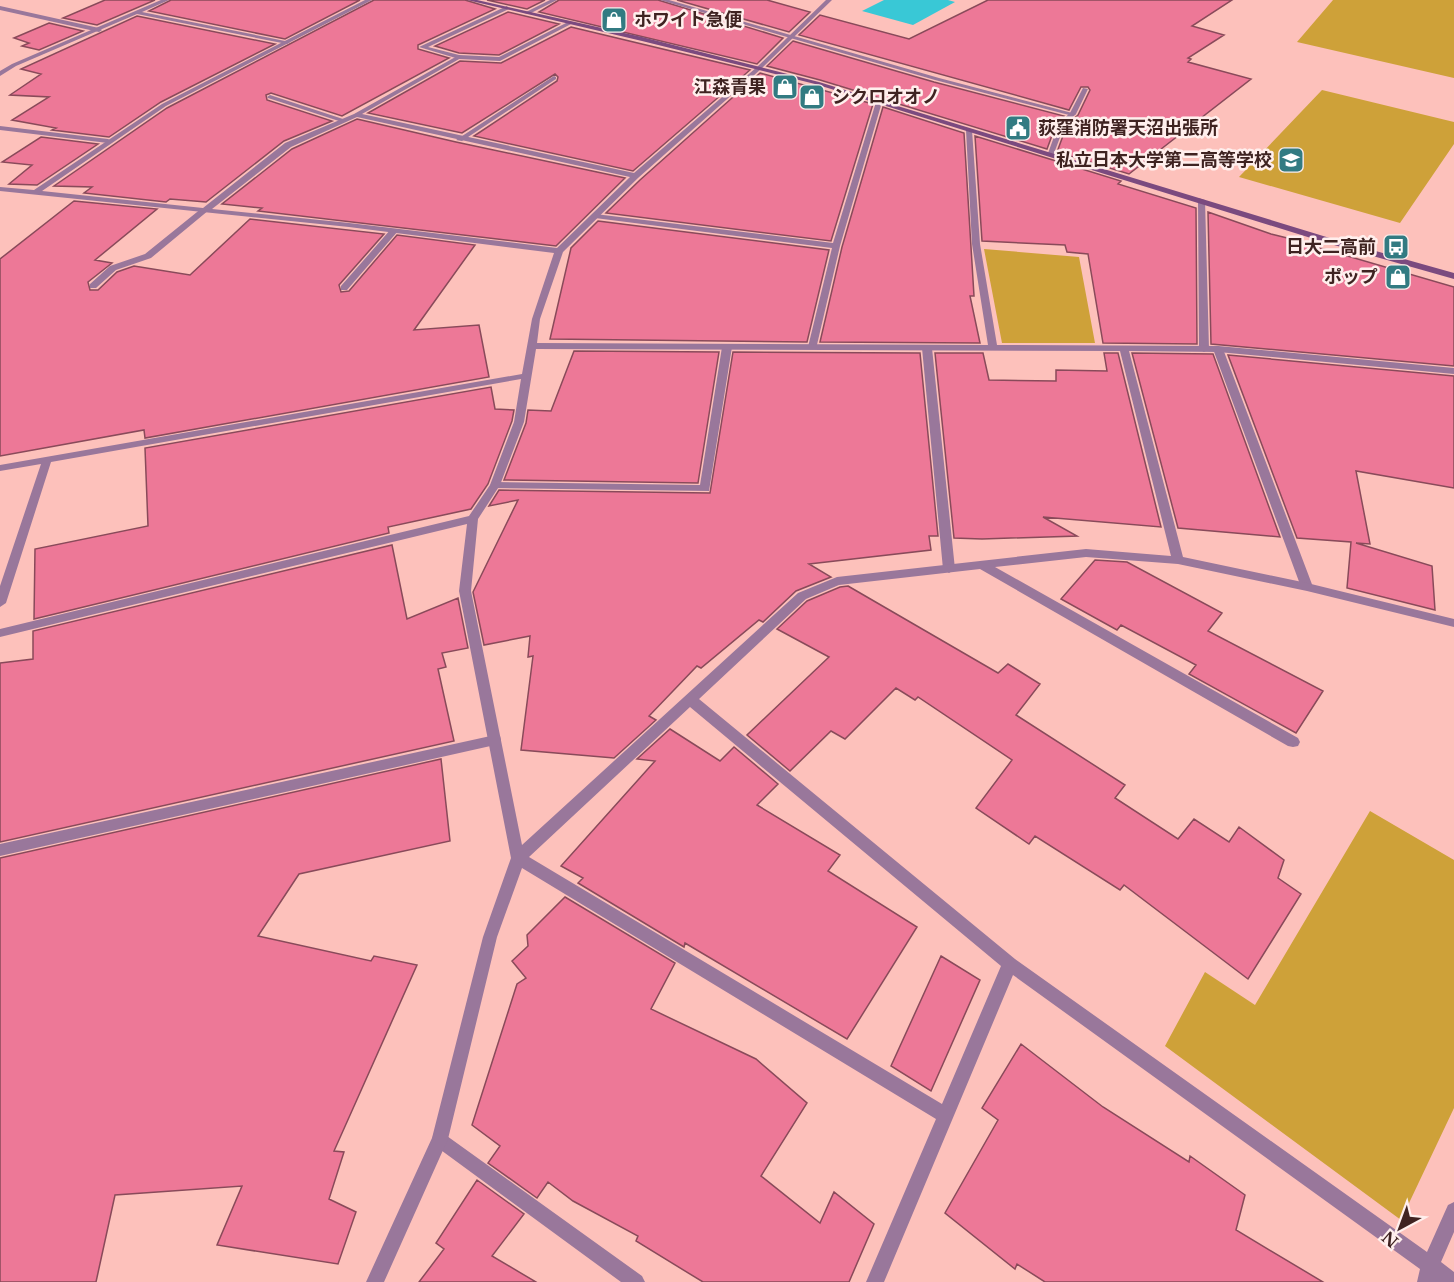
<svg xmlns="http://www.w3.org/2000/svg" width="1454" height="1282" font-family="'Libre Baskerville','Noto Sans JP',serif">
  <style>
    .green { fill: #cea139 }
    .water { fill: #39c8d6 }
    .building { fill: #ed7897; stroke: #894a5a; stroke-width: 1.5 }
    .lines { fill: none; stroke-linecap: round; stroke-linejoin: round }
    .lane { fill: #99779b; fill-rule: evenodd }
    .street { fill: #99779b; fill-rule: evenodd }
    .secondary { fill: #7b4a7f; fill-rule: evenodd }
    .labels { text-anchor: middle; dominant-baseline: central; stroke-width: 5; stroke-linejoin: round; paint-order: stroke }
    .far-poi-label { font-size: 18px; font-weight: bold; fill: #3f2321; stroke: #ffefed; text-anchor: end }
  </style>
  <rect width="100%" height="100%" fill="#fdc1bb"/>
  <path class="green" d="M 1333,0 L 1454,0 L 1454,78 L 1297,42 Z
    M 1322,90 L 1454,122 L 1454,144 L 1400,223 L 1239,177 Z
    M 984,249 L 1079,257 L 1095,343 L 1002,343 Z
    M 1370,811 L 1454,860 L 1454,1108 L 1401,1220 L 1165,1046 L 1205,972 L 1255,1005 Z"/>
  <path class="water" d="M 884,0 L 948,0 L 955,2 L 913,25 L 862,11 Z"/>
  <path class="building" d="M 105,0 L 155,0 L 97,25 L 63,18 Z
    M 171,0 L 360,0 L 285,39 L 149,11 Z
    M 374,0 L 465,0 L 495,9 L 418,45 L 418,49 L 449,58 L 342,116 L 271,93 L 266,95 L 267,100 L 332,121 L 284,141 L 206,202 L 170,199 L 166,202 L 84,193 L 92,187 L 54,186 L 167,108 Z
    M 487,0 L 545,0 L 527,9 Z
    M 559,0 L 658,0 L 783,38 L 757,64 L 539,12 Z
    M 677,0 L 767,0 L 810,12 L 789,32 Z
    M 988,0 L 1232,0 L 1192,26 L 1224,35 L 1188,58 L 1191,59 L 1188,62 L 1251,79 L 1129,174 L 1057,152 L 1067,125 L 1078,115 L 1090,90 L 1088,87 L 1081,87 L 1069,110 L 799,35 L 820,15 L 909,39 Z
    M 508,12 L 559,24 L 499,55 L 459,53 L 435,46 Z
    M 137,16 L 275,44 L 161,102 L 109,137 L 52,130 L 56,128 L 12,120 L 49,97 L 10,95 L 41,74 L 21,69 Z
    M 49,23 L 83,31 L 39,50 L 22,46 L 29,43 L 14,38 Z
    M 571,27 L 750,70 L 633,171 L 474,136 L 557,81 L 558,77 L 555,74 L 462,133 L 368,113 L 460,61 L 501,63 Z
    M 793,41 L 934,82 L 1064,116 L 1057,122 L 1047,149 L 820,80 L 767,66 Z
    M 760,73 L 873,104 L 831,241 L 606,213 L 640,180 Z
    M 883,107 L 964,133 L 974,296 L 970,296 L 980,343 L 820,342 L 842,247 Z
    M 357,119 L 456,142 L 625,178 L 556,246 L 258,211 L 262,208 L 222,204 L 292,149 Z
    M 975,136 L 1121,181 L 1118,184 L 1196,208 L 1197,344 L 1103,343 L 1088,254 L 1067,252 L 1065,245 L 982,241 Z
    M 41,137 L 98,144 L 37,185 L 9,184 L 32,165 L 2,162 Z
    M 74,201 L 157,209 L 95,260 L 112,263 L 88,282 L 90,290 L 98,290 L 117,272 L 134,266 L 190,275 L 250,219 L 384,234 L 339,285 L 341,292 L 349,291 L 397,235 L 475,245 L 414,330 L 479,325 L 489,377 L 145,438 L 144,430 L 0,456 L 0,259 Z
    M 1208,212 L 1271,234 L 1320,246 L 1320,248 L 1454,287 L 1454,366 L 1211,344 Z
    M 598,221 L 829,250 L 807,342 L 550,339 L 571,248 Z
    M 574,351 L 719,352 L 698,483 L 504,480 L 526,423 L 528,410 L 551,411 Z
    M 733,352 L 920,353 L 938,536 L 929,536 L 931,550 L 809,564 L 831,577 L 796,591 L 763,622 L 759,620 L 701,668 L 697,666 L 649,716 L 656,720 L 614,758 L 521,750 L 533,656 L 528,657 L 530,636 L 484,645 L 473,592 L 518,500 L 489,506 L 499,490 L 710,493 Z
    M 935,353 L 983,353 L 989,380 L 1056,381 L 1056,370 L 1107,371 L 1104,353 L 1118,353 L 1161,527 L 1043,517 L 1077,536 L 982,539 L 954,538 Z
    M 1132,353 L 1213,354 L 1280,537 L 1178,528 Z
    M 1228,355 L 1454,376 L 1454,488 L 1356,471 L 1370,544 L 1356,543 L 1432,566 L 1435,610 L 1347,588 L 1351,542 L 1297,538 Z
    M 491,387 L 495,409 L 514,410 L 512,421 L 488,484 L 471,509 L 388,527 L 389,533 L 34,619 L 35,549 L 148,526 L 145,448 Z
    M 392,545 L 407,619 L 458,598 L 468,648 L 442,653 L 446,667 L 438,669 L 454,741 L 0,842 L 0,663 L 33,659 L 33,631 Z
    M 1095,560 L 1127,562 L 1222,613 L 1208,631 L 1323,691 L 1296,733 L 1189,674 L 1196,665 L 1121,625 L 1117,630 L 1061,599 Z
    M 848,586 L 998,673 L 1008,664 L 1040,684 L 1016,715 L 1125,785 L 1115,798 L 1178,839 L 1194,819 L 1229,842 L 1239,827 L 1284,860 L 1278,878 L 1301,894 L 1248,979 L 1124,885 L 1120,890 L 1035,836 L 1029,844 L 976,808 L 1012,760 L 918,697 L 915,700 L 896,688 L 845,739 L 831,731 L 790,771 L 747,735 L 829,657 L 777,629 L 807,601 L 840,587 Z
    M 670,729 L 720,761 L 734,747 L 778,784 L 757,805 L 840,855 L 828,871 L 917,927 L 847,1039 L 685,943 L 684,947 L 578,883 L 583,878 L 561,866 L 655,761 L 637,759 Z
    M 441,759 L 450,841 L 299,874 L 258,936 L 371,961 L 374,956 L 417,965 L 334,1151 L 344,1152 L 329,1199 L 356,1212 L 338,1264 L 217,1245 L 242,1186 L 115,1195 L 96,1282 L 0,1282 L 0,858 Z
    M 565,897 L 675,963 L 651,1009 L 756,1059 L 807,1103 L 761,1176 L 820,1223 L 834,1192 L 874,1224 L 849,1282 L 703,1282 L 636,1241 L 638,1236 L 573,1201 L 548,1182 L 537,1198 L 488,1163 L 500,1146 L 472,1125 L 517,984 L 526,978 L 512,961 L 528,946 L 527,935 Z
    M 941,956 L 980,980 L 931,1091 L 891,1066 Z
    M 1021,1044 L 1103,1107 L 1189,1162 L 1190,1156 L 1245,1195 L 1236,1230 L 1323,1282 L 1045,1282 L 1017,1264 L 1015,1269 L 945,1213 L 998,1120 L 982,1108 Z
    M 477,1180 L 524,1214 L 492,1256 L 536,1282 L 419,1282 L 444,1249 L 436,1243 Z"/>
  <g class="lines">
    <path class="lane" d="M 161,0 L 169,0 L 142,12 L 290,42 L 287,44 L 137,14 L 16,66 L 0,76 L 0,71 L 12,64 Z
      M 550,0 L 557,0 L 529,14 L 524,13 Z
      M 660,0 L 669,0 L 939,78 L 1076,114 L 1073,116 L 935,80 Z
      M 507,6 L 509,9 L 428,47 L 459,55 L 499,57 L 568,22 L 573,23 L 500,61 L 459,59 L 419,47 Z
      M 554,76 L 556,77 L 556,79 L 462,141 L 456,140 Z
      M 270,95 L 346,120 L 347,121 L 342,122 L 268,98 L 267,97 Z
      M 879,100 L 882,102 L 840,246 L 816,349 L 810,349 L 808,347 L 832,248 L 595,218 L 591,216 L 595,214 L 833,243 L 876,102 Z
      M 0,126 L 108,139 L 112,141 L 108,143 L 0,130 Z
      M 1198,198 L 1205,200 L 1209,349 L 1204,352 L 1199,349 Z
      M 202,208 L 209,210 L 151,258 L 116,270 L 96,288 L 90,288 L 90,284 L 110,266 L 145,254 Z
      M 391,229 L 398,231 L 347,290 L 341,290 L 341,286 Z
      M 727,344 L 732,347 L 709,491 L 495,488 L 490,485 L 495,482 L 700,485 L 722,347 Z
      M 927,345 L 932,348 L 955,569 L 949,573 L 943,569 L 922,348 Z
      M 1218,346 L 1223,349 L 1313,587 L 1311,590 L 1303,590 L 1301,587 L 1213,349 Z
      M 495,735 L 500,736 L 501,740 L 500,744 L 495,745 L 0,856 L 0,844 Z
      M 440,1131 L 642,1276 L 645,1282 L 621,1282 L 434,1145 L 432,1139 L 434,1133 Z"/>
    <path class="street" d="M 365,0 L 372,0 L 166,106 L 42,191 L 203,208 L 285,143 L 354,114 L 459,55 L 461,58 L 362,114 L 634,173 L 757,67 L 826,0 L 832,0 L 761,69 L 638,178 L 563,252 L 540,319 L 537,343 L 988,345 L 972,244 L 966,130 L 969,128 L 972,130 L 980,244 L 997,345 L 1218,346 L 1454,368 L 1454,374 L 1218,352 L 1129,351 L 1183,557 L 1307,583 L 1454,619 L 1454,627 L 1307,591 L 1178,564 L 1086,557 L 995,567 L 1298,738 L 1300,742 L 1298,746 L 1293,747 L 1288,746 L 980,569 L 839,585 L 806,599 L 699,699 L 1015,959 L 1427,1252 L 1448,1205 L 1454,1202 L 1454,1232 L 1441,1262 L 1454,1272 L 1454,1282 L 1417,1282 L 1420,1269 L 1013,975 L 884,1282 L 866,1282 L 936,1119 L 522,868 L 497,937 L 448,1139 L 384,1282 L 366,1282 L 432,1138 L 483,937 L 511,858 L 459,591 L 467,524 L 0,637 L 0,629 L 469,516 L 490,485 L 514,422 L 521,379 L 51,462 L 6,603 L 0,607 L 0,586 L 41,464 L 0,471 L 0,465 L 522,374 L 532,319 L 554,253 L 349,227 L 0,191 L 0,187 L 34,190 L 162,104 ZM 357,117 L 630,177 L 557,248 L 349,223 L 212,209 L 291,147 ZM 536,349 L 1120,351 L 1171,556 L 1086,549 L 837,577 L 798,593 L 522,845 L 471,591 L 478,519 L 500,485 L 524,422 ZM 690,707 L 1001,966 L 942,1104 L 529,857 Z
      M 0,6 L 99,28 L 102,30 L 99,32 L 0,10 Z
      M 1083,88 L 1088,89 L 1076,114 L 1065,124 L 1053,156 L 1047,156 L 1059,123 L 1070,113 Z"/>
    <path class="secondary" d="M 467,0 L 477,0 L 642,37 L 819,82 L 1333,239 L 1454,273 L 1454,279 L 1327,243 L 815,84 L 642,41 Z"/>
  </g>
  <defs>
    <g id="shop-square" transform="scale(1.35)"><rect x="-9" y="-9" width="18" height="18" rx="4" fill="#327b82" stroke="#ffefed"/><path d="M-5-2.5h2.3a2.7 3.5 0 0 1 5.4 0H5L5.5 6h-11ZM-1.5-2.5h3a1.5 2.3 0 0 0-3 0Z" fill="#fff"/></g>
    <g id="civic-square" transform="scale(1.35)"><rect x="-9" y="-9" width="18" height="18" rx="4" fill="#327b82" stroke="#ffefed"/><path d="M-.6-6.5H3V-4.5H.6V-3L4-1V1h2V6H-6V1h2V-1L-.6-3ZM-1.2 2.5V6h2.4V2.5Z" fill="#fff"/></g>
    <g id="school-square" transform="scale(1.35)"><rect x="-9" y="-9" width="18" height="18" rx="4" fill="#327b82" stroke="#ffefed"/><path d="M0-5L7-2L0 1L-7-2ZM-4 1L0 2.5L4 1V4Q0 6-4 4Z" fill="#fff"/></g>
    <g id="bus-square" transform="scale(1.35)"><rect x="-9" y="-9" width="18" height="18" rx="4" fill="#327b82" stroke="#ffefed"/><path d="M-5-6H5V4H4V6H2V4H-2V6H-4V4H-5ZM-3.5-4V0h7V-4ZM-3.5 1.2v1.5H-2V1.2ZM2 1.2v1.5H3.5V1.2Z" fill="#fff"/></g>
  </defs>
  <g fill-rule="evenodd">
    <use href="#shop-square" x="614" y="20"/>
    <use href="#shop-square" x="785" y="87"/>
    <use href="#shop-square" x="812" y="97"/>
    <use href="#civic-square" x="1018" y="128"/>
    <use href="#school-square" x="1291" y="160"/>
    <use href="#bus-square" x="1396" y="247"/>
    <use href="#shop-square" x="1398" y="277"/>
  </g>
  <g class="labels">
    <g class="far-poi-label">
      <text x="634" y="20" text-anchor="start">ホワイト急便</text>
      <text x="766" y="87">江森青果</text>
      <text x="832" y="97" text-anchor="start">シクロオオノ</text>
      <text x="1038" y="128" text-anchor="start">荻窪消防署天沼出張所</text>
      <text x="1272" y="160">私立日本大学第二高等学校</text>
      <text x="1376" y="247">日大二高前</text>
      <text x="1378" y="277">ポップ</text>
    </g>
  </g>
  <g transform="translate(1400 1228) rotate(221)" stroke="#ffefed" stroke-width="4.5" paint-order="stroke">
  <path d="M0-4.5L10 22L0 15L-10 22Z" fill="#3f2321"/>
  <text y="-9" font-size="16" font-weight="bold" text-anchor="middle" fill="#3f2321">N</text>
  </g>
</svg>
